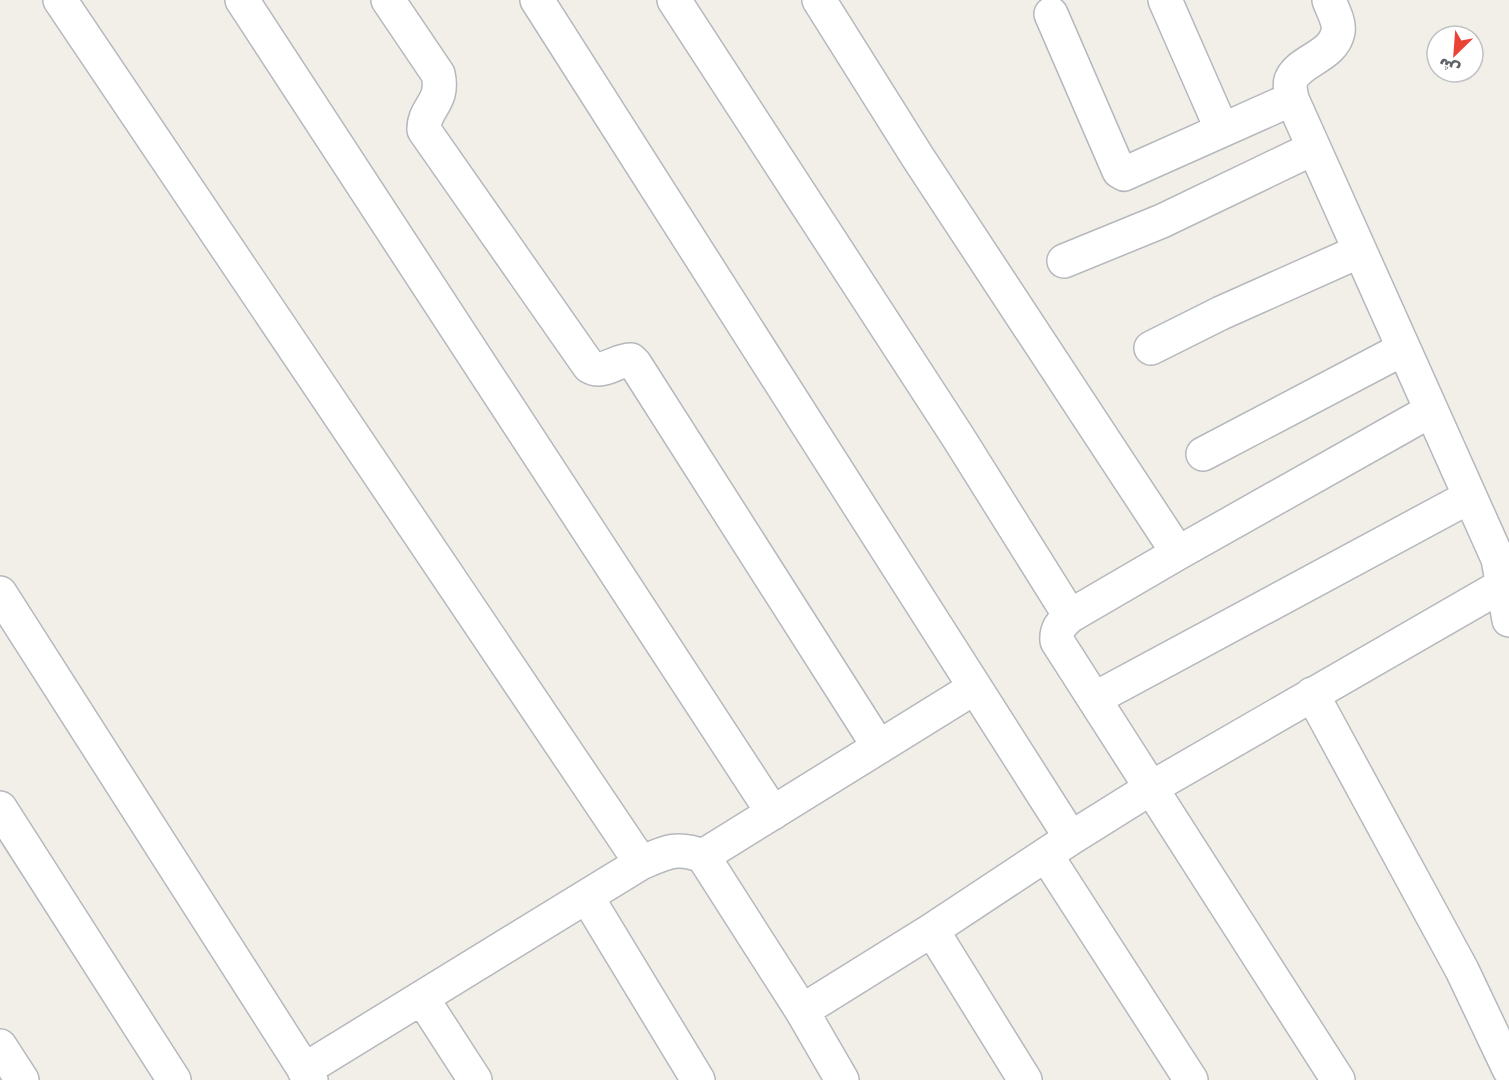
<svg xmlns="http://www.w3.org/2000/svg" width="1509" height="1080" font-family="'DejaVu Sans','Noto Sans Arabic',sans-serif">
  <style>
    .lines { fill: none; stroke-linecap: round; stroke-linejoin: round }
    .minor-casing { stroke: #b5b8bc; stroke-width: 36 }
    .minor { stroke: #fff; stroke-width: 33 }
  </style>
  <rect width="100%" height="100%" fill="#f1efe8"/>
  <g class="lines">
    <g class="minor-casing">
      <path id="minor" d="M 60,0 L 641,863
        M 242,0 L 773,813
        M 388,0 L 438,74 C 445,103 423,108 424,130 L 589,366 C 603,375 616,360 631,360 L 635,364 L 879,747
        M 537,0 L 1071,838
        M 674,0 L 958,437 L 1070,616
        M 819,0 L 917,156 L 1178,553
        M 1165,0 L 1222,130
        M 1329,0 C 1332,9 1340,22 1338,32 C 1333,57 1299,60 1291,80 C 1289,86 1291,93 1292,99 L 1498,559 L 1509,620
        M 1051,14 L 1119,171 L 1124,174 L 1292,99
        M 1064,261 L 1162,221 L 1314,148
        M 1151,348 L 1221,313 L 1360,251
        M 1203,454 L 1403,349
        M 0,593 L 311,1080
        M 1312,694 L 1462,970 L 1509,1069
        M 1094,699 L 1469,497
        M 0,808 L 174,1080
        M 1046,855 L 1191,1080
        M 703,856 L 974,688
        M 587,897 L 698,1080
        M 932,930 L 1025,1080
        M 422,998 L 475,1080
        M 802,1011 L 932,930 L 1071,838 L 1151,788 L 1501,586
        M 0,1046 L 22,1080
        M 304,1070 L 641,863 C 666,852 677,846 703,856 L 802,1011 L 842,1080
        M 1338,1080 L 1057,641 C 1056,629 1061,624 1070,616 L 1178,553 L 1430,411"/>
    </g>
    <use href="#minor" class="minor"/>
  </g>
  <g transform="translate(1455 54) rotate(205)"><circle r="28" fill="#ffffff" stroke="#bfc1c3" stroke-width="1.5"/>
  <path d="M0-4.5L10 22L0 15L-10 22Z" fill="#ea4335"/>
  <text y="-9" font-size="16" font-weight="bold" text-anchor="middle" fill="#5f6368">ش</text>
  </g>
</svg>
